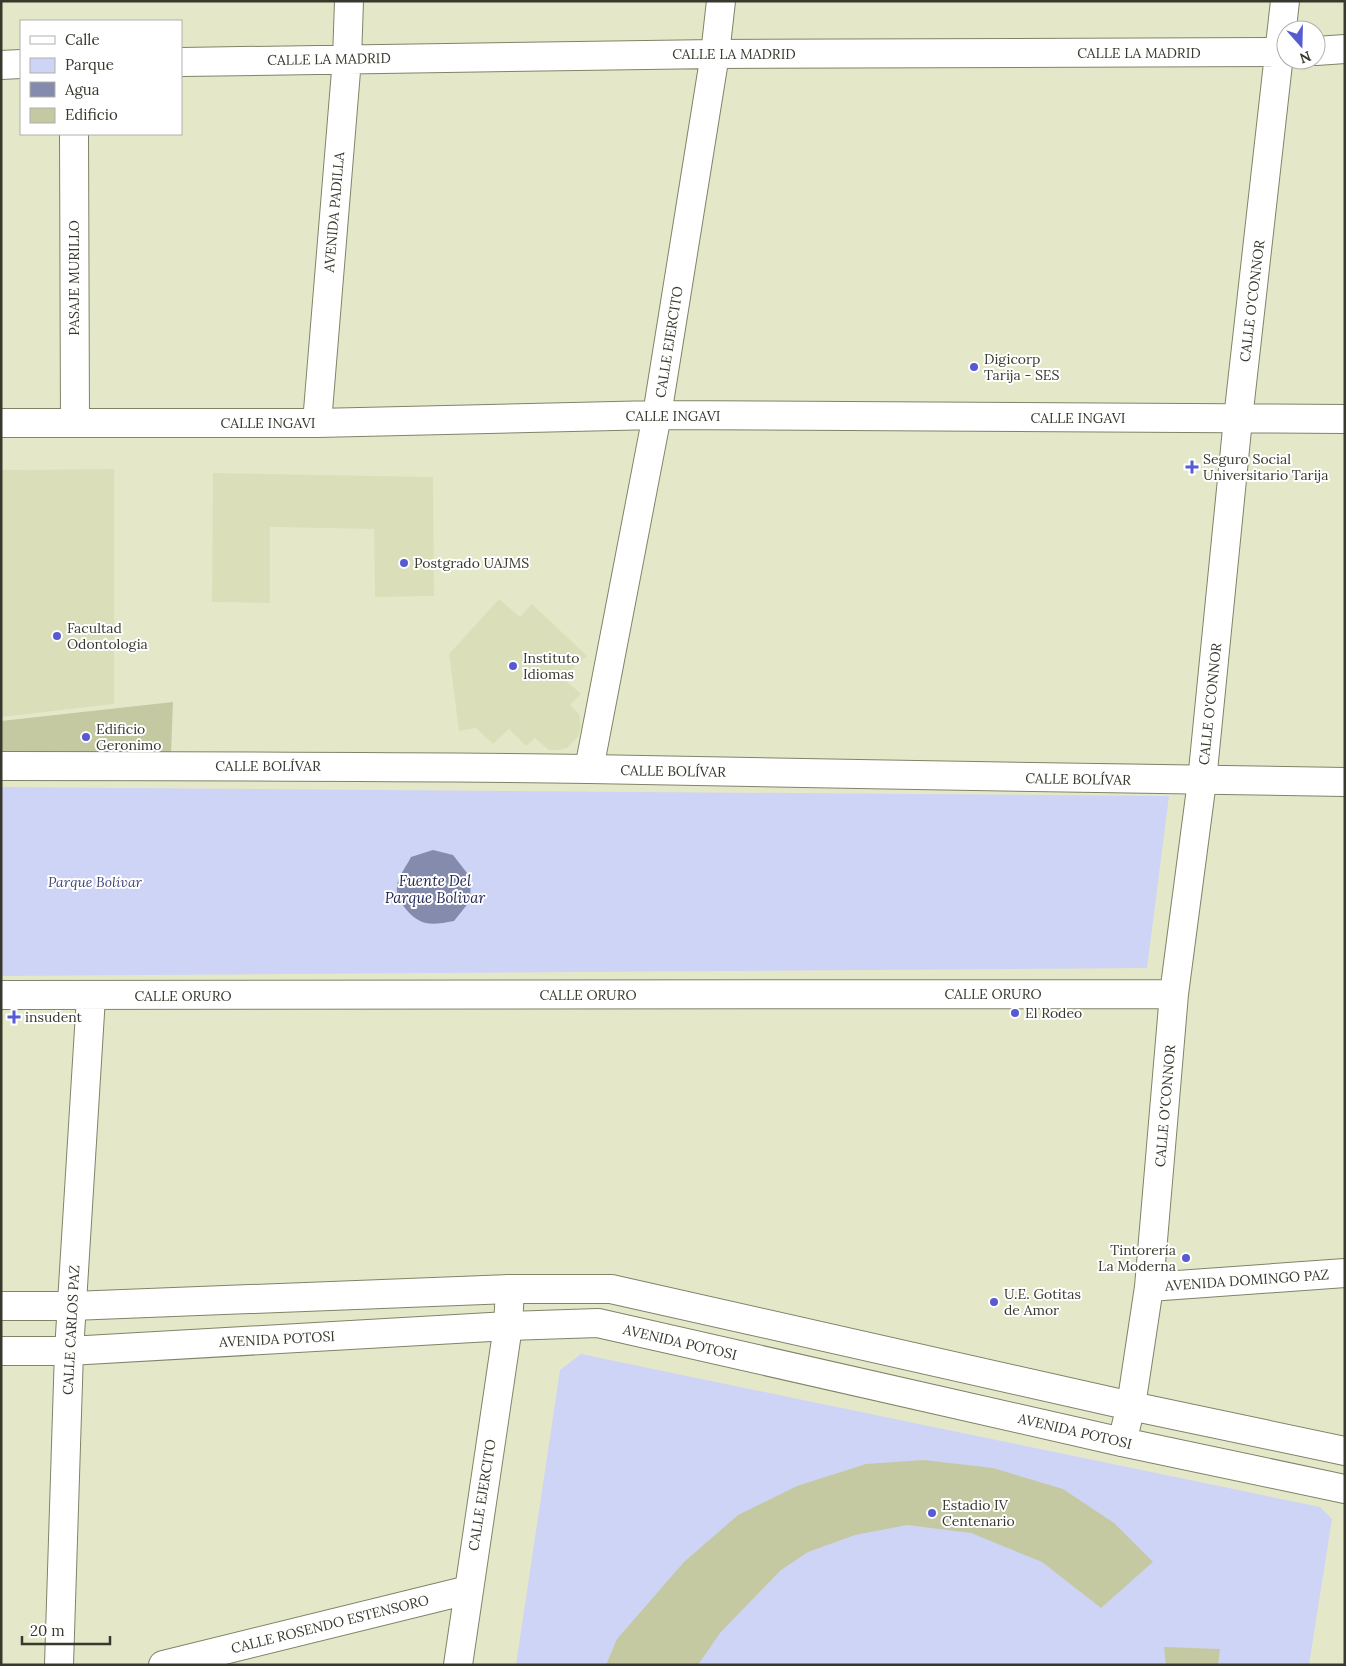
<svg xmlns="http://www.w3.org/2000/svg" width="1346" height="1666" font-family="Lora,serif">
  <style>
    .built { fill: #dbdfb9 }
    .green { fill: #ced4f5 }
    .water { fill: #858bad }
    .building { fill: #c5c9a2 }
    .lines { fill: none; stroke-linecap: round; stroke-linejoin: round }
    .minor-casing { stroke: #818368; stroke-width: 30 }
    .tertiary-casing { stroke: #818368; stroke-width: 30 }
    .minor { stroke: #fff; stroke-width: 28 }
    .tertiary { stroke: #fff; stroke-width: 28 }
    .poi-dot { fill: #575bd2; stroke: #fff; stroke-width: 2 }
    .labels { text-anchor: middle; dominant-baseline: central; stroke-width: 4; stroke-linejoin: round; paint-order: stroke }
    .street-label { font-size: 14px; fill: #38392d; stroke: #fff }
    .poi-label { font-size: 14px; fill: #38392d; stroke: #fff; text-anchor: start }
    .park-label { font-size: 14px; font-style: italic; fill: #43497a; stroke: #fff }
    .water-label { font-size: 15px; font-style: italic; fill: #252856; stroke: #fff }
  </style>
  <rect width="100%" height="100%" fill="#e4e8c9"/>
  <path class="built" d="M 114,469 L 114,704 L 1,717 L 1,470 Z
    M 213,473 L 433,477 L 434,596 L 375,597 L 374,529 L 270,527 L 270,603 L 212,602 Z
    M 499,599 L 520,617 L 532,604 L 587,656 L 562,677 L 581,694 L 570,705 L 579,714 L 581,726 L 578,737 L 567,748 L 560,750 L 549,750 L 535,738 L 526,746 L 509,729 L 493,744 L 476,728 L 459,731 L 449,654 Z"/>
  <path class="green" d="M 1,787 L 1169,796 L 1147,968 L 1,976 Z
    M 581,1354 L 1320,1507 L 1332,1519 L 1309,1665 L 516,1665 L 560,1370 Z"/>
  <path class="water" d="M 433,850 L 453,855 L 471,878 L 470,901 L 454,921 C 432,925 420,927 405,908 C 400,901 396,895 397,886 C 398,877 407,865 411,857 Z"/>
  <path class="building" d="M 173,702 L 171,754 L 1,753 L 1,721 Z
    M 924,1460 L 993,1468 L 1063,1489 L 1114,1523 L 1153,1562 L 1101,1608 L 1042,1562 L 971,1533 L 907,1525 L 855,1535 L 808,1552 L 781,1570 L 720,1633 L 698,1665 L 606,1665 L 617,1639 L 684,1562 L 738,1515 L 797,1486 L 866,1464 Z
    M 1164,1647 L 1220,1649 L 1218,1665 L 1166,1665 Z"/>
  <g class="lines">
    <g class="minor-casing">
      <path id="minor" d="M 1316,51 L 1345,49
        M 181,62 L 715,54 L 1286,52
        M 1,65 L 21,64
        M 74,134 L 75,423
        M 1,423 L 317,423 L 657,415 L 1345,419
        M 317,423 L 347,59 L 349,1
        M 589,769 L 657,415 L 715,54 L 721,1
        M 1,995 L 1174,994
        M 1149,1287 L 1345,1273
        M 1122,1442 L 1131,1406 L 1149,1287 L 1174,994 L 1202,781 L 1238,419 L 1285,1
        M 59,1665 L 69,1351 L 91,997
        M 163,1665 L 468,1590
        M 458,1665 L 508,1326 L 510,1289"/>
    </g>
    <g class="tertiary-casing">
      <path id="tertiary" d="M 1,766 C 197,766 393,766 589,769 C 841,773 1093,780 1345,782
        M 1,1306 L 72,1306 L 510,1289 L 611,1289 L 1131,1406 L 1345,1451
        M 1,1351 L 69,1351 L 508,1326 L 598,1323 L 1122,1442 L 1345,1489"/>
    </g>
    <use href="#minor" class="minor"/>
    <use href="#tertiary" class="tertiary"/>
  </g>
  <g class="poi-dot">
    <circle cx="974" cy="367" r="5"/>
    <path d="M1189.5 459.5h5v5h5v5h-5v5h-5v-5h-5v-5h5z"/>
    <circle cx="404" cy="563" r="5"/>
    <circle cx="57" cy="636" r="5"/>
    <circle cx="513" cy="666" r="5"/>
    <circle cx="86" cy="737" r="5"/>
    <circle cx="1015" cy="1013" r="5"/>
    <path d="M11.5 1009.5h5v5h5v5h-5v5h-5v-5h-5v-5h5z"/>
    <circle cx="1186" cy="1258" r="5"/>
    <circle cx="994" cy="1302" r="5"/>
    <circle cx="932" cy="1513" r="5"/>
  </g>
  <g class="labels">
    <g class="street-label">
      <text x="1139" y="53">CALLE LA MADRID</text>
      <text x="734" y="54">CALLE LA MADRID</text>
      <text transform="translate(329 59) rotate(-1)">CALLE LA MADRID</text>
      <text transform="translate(334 212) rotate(-85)">AVENIDA PADILLA</text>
      <text transform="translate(74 278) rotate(-90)">PASAJE MURILLO</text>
      <text transform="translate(1252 301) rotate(-83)">CALLE O'CONNOR</text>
      <text transform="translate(669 342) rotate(-81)">CALLE EJERCITO</text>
      <text x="673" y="416">CALLE INGAVI</text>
      <text x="1078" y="418">CALLE INGAVI</text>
      <text x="268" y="423">CALLE INGAVI</text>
      <text transform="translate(1210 704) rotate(-84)">CALLE O'CONNOR</text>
      <text x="268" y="766">CALLE BOLÍVAR</text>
      <text transform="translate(673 771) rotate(1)">CALLE BOLÍVAR</text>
      <text transform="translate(1078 779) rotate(1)">CALLE BOLÍVAR</text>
      <text x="993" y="994">CALLE ORURO</text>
      <text x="588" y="995">CALLE ORURO</text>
      <text x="183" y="996">CALLE ORURO</text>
      <text transform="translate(1165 1106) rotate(-85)">CALLE O'CONNOR</text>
      <text transform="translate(1247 1280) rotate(-4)">AVENIDA DOMINGO PAZ</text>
      <text transform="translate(71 1330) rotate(-87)">CALLE CARLOS PAZ</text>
      <text transform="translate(277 1339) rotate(-3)">AVENIDA POTOSI</text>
      <text transform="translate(680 1342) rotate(13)">AVENIDA POTOSI</text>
      <text transform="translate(1075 1431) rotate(13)">AVENIDA POTOSI</text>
      <text transform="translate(482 1495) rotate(-81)">CALLE EJERCITO</text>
      <text transform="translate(330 1624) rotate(-14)">CALLE ROSENDO ESTENSORO</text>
    </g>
    <g class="poi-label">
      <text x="984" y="359">Digicorp<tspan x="984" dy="16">Tarija - SES</tspan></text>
      <text x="1203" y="459">Seguro Social<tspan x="1203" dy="16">Universitario Tarija</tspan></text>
      <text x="414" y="563">Postgrado UAJMS</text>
      <text x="67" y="628">Facultad<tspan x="67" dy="16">Odontologia</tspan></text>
      <text x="523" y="658">Instituto<tspan x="523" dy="16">Idiomas</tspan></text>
      <text x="96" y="729">Edificio<tspan x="96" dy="16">Geronimo</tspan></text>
      <text x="1025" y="1013">El Rodeo</text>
      <text x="25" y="1017">insudent</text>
      <text x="1176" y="1250" text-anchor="end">Tintorería<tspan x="1176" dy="16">La Moderna</tspan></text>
      <text x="1004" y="1294">U.E. Gotitas<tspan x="1004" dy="16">de Amor</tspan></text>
      <text x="942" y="1505">Estadio IV<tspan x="942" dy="16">Centenario</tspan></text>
    </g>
    <g class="park-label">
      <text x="95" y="882">Parque Bolívar</text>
    </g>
    <g class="water-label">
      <text x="435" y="880">Fuente Del<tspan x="435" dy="17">Parque Bolivar</tspan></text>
    </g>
  </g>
  <rect width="1346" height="1666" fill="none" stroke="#38392d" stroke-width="5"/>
  <rect x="20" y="20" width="162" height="115" fill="#ffffff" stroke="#afb0ab"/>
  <rect x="30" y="36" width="25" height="8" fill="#ffffff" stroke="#afb0ab"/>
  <text x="65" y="45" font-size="15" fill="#38392d">Calle</text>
  <rect x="30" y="58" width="25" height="15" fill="#ced4f5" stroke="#afb0ab"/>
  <text x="65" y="70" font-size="15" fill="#38392d">Parque</text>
  <rect x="30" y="82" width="25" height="15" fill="#858bad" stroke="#afb0ab"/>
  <text x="65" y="95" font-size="15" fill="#38392d">Agua</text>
  <rect x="30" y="108" width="25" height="15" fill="#c5c9a2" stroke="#afb0ab"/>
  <text x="65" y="120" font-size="15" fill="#38392d">Edificio</text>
  <g transform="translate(1301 45) rotate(160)"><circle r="24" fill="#ffffff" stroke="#afb0ab"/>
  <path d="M0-4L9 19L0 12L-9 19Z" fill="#575bd2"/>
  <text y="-8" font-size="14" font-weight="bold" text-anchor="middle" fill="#38392d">N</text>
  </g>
  <path d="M22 1636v8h88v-8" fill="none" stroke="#38392d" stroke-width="2.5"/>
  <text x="30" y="1636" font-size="15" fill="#38392d" stroke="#ffffff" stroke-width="4" paint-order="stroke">20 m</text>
</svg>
